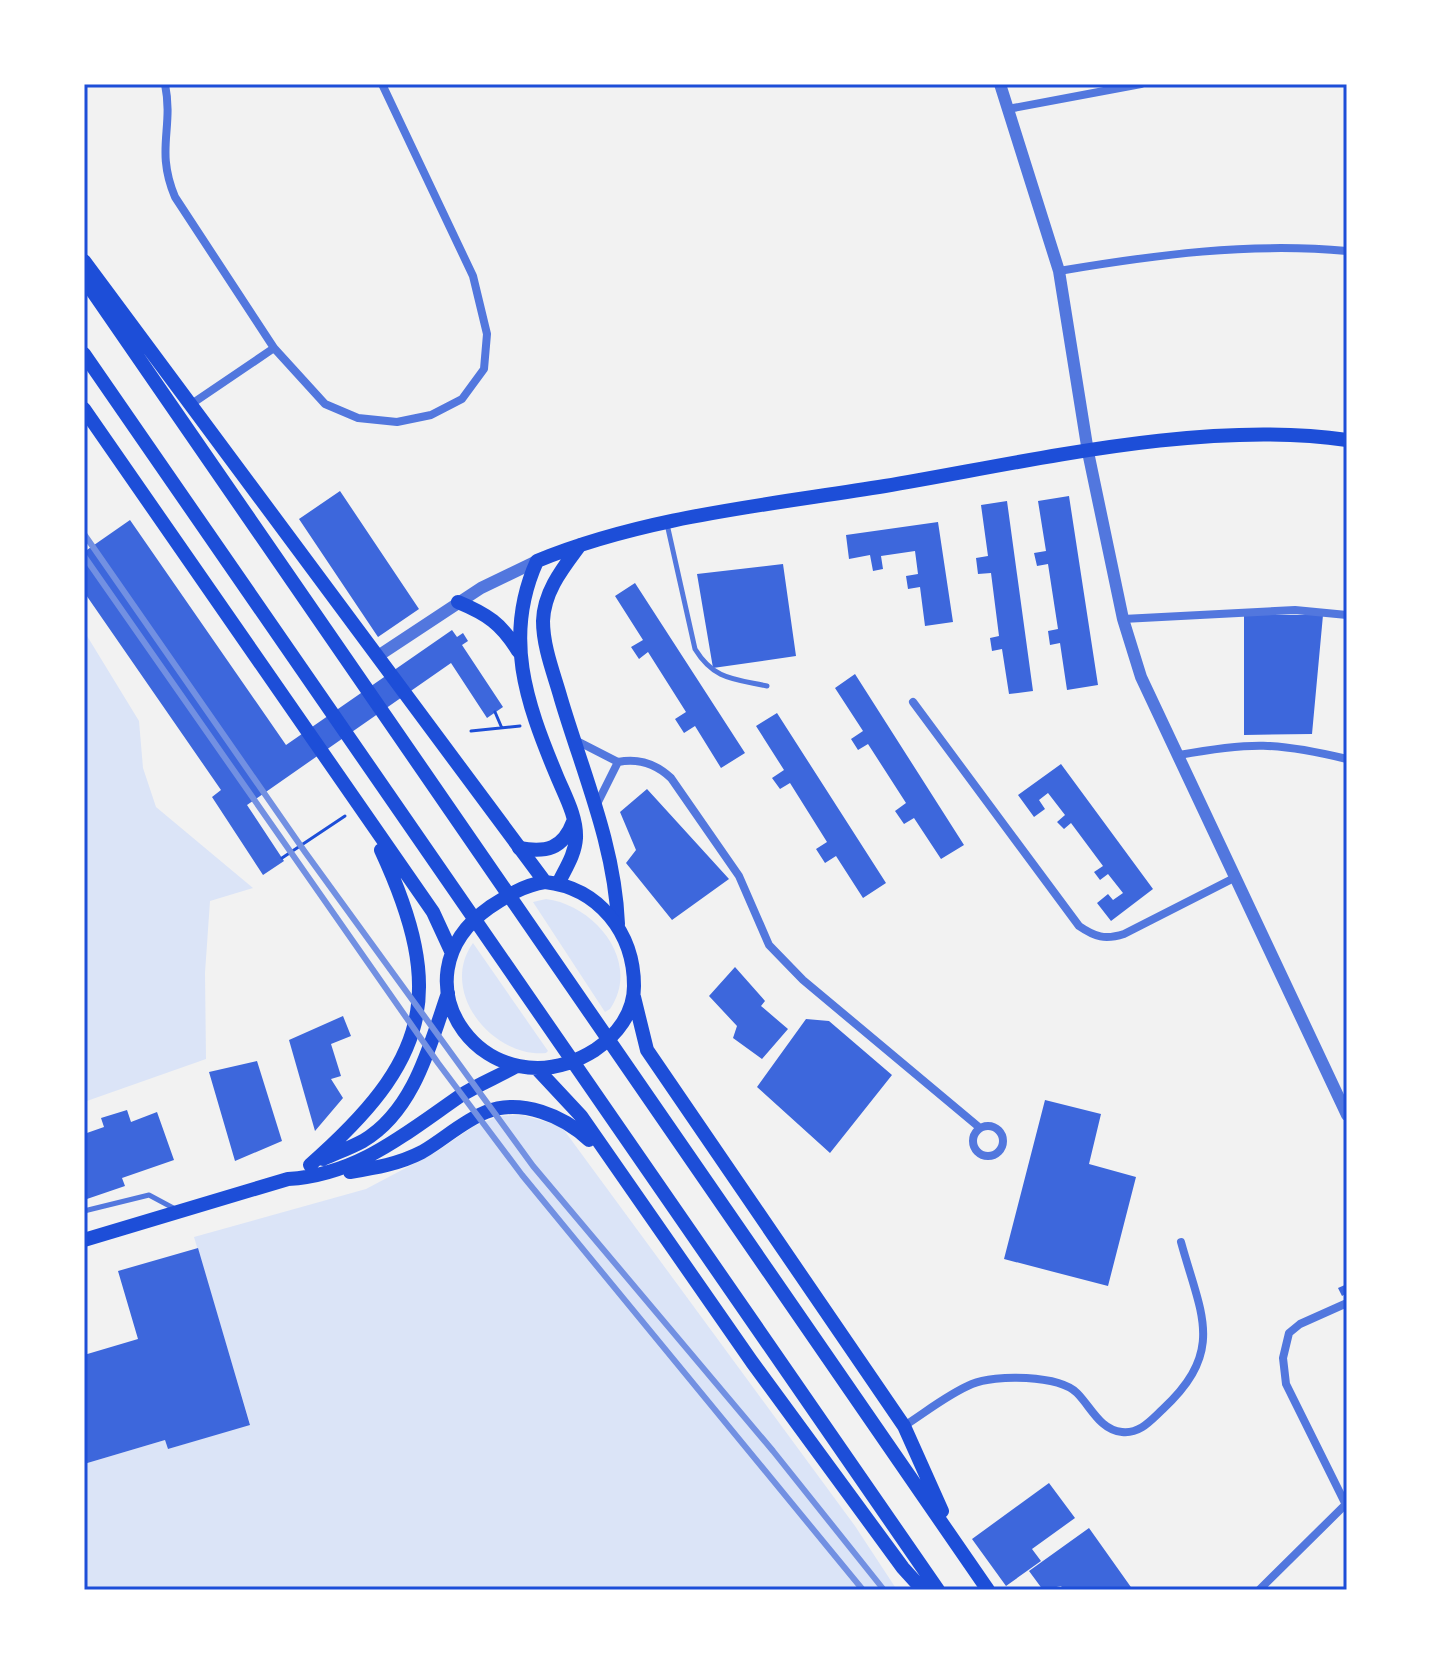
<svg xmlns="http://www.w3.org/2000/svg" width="1431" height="1674" font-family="'Libre Baskerville',serif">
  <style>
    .green { fill: #dbe4f7 }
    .building { fill: #3d67dc }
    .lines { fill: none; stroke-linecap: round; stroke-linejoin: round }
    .path { stroke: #1d4ed8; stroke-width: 3 }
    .service { stroke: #5277de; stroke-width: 5 }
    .minor { stroke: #5277de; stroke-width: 8 }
    .tertiary { stroke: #5277de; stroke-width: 12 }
    .secondary { stroke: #1d4ed8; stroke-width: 14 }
    .primary { stroke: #1d4ed8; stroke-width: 14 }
    .rail { stroke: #7290e2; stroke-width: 6 }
    .neatline { fill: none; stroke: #1d4ed8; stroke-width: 3 }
  </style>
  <rect width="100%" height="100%" fill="#f2f2f2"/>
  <path class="green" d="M 84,631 L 139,721 L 143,768 L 156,807 L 253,888 L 210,901 L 205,973 L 206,1059 L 84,1102 Z
    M 546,899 C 595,905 642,962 610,1009 L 605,1012 L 533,902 Z
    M 473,943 L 548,1051 L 546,1053 C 493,1058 438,992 473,943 Z
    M 522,1115 L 561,1126 L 855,1526 L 897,1590 L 84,1590 L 84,1464 L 165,1440 L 168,1449 L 250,1424 L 194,1237 L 366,1189 L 436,1152 L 474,1126 L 499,1116 Z"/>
  <path class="building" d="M 340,491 L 419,609 L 378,637 L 299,519 Z
    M 1069,496 L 1098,685 L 1067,690 L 1060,643 L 1050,645 L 1048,631 L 1058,629 L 1048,564 L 1037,566 L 1034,553 L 1046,551 L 1038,501 Z
    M 1007,501 L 1033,691 L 1009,694 L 1002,649 L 992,651 L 990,638 L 999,636 L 991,573 L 978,574 L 976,558 L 988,556 L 981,505 Z
    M 130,520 L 286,745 L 452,630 L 457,637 L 463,633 L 468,641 L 462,645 L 503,707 L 487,718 L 451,663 L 247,805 L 284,861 L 263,875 L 212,797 L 221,790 L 84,592 L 84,552 Z
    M 938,522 L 953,622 L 925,626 L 920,587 L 908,589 L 906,576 L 918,574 L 915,551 L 881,556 L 883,569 L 873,571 L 870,555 L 849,559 L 846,535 Z
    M 783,564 L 796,656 L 713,668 L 697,574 Z
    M 635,583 L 745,753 L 721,768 L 695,726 L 684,733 L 675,719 L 686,712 L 648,652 L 639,659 L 631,647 L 643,640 L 615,596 Z
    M 1244,615 L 1323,615 L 1312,734 L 1244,735 Z
    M 855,674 L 964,845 L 941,859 L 914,818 L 904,824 L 895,811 L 906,803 L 868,744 L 858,750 L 851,739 L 863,731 L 835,688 Z
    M 777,713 L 886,883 L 863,898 L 836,856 L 825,863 L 816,849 L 827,842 L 790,783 L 780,789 L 772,778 L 784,770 L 756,726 Z
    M 1061,764 L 1153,889 L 1111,921 L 1097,903 L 1108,894 L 1113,900 L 1123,893 L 1108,874 L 1100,880 L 1094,872 L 1103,866 L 1071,823 L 1064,829 L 1057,822 L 1065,815 L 1048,793 L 1039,800 L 1045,809 L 1034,817 L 1018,795 Z
    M 647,789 L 729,879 L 672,920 L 626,863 L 636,850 L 620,812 Z
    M 735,967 L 765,1001 L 761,1006 L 788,1029 L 762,1059 L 733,1038 L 737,1026 L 709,996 Z
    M 343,1016 L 351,1036 L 331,1044 L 341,1076 L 331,1079 L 343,1098 L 315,1131 L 289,1040 Z
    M 806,1019 L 829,1021 L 892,1075 L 830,1153 L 757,1087 Z
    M 257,1061 L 282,1141 L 235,1161 L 209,1072 Z
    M 1045,1100 L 1101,1114 L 1089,1164 L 1136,1177 L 1108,1286 L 1004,1259 Z
    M 127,1110 L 131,1122 L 157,1112 L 174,1160 L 122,1178 L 125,1186 L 84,1200 L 84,1134 L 104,1127 L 101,1118 Z
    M 198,1248 L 250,1425 L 168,1449 L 165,1440 L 84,1464 L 84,1355 L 138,1339 L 118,1271 Z
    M 1347,1284 L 1347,1293 L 1342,1296 L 1338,1288 Z
    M 1049,1483 L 1075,1518 L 1032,1549 L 1041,1561 L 1006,1586 L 972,1539 Z
    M 1089,1528 L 1133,1590 L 1064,1590 L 1061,1586 L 1043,1590 L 1029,1571 Z"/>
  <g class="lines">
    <path class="path" d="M 495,712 L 501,726
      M 471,731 L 520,726
      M 282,858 L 345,816"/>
    <path class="service" d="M 667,524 L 695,649 C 714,680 734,679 767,686
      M 84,1211 L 149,1195 L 177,1210"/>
    <path class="minor" d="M 165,84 C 174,129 155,149 175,197 L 274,348 L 325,404 L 358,418 L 397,422 L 431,415 L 462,399 L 484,369 L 487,334 L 473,276 L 382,84
      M 1008,109 L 1141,84
      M 1059,271 C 1155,255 1249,242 1347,251
      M 190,405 L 274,348
      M 1123,619 L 1295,610 L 1347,615
      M 913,702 L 1079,926 C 1095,937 1105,940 1124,934 L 1236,877
      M 577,741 L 618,762 C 638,758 656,764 671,778 L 739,876 L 769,945 L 803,980 L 980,1128
      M 1179,755 C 1251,742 1276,742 1347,759
      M 597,804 L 618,762
      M973 1141a15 15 0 1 1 30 0a15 15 0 1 1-30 0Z
      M 1347,1303 L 1300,1324 L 1289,1333 L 1283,1358 L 1286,1384 L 1347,1507
      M 904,1426 C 926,1412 948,1394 972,1384 C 995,1374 1059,1375 1077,1393 C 1091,1407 1100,1430 1122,1432 C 1140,1434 1151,1420 1163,1409 C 1226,1350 1201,1315 1181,1242
      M 1259,1590 L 1345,1505"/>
    <path class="tertiary" d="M 1000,84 L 1059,271 L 1088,452 L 1123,619 L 1141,677 L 1347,1115
      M 378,656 L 481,588 L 537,561"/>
    <path class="secondary" d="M 580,545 C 563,568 544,591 543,621 C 543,647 554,674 561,699 C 583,773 615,846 618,924
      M 458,602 C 487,614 502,624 518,651
      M 519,848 C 546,853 563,849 573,822
      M 558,884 C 565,869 575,855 576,838 C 577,816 564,794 556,774 C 526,702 503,636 537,561 C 646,516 769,505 885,486 C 1028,462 1203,419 1347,440"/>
    <path class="primary" d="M 84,261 L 545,882
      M 84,279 L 988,1590
      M 84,354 L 938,1590
      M 84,409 L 433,912 L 451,951
      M 545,882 C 599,888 634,933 634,986 C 634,1013 617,1035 595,1050 C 489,1117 386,980 490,907 C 507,896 524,885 545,882 Z
      M 634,997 L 647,1050 L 904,1426 L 942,1511
      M 539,1071 L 581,1116 L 752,1362 L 903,1568 L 923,1590
      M 323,1159 C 336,1153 350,1148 363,1141 C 414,1111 430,1045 448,993
      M 310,1165 C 428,1061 448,995 381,850
      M 350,1172 C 375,1168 399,1164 422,1152 C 443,1140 463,1121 486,1112 C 521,1098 564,1116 589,1140
      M 84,1240 L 288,1179 C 357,1175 405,1134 460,1096 C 477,1085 497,1077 515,1067"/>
    <path class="rail" d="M 84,534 L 305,852 L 533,1166 L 773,1451 L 884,1590
      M 84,556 L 438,1063 L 522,1175 L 863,1590"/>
  </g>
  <rect width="1431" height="1674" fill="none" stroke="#ffffff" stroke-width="172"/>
  <rect x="86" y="86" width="1259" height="1502" class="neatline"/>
</svg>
